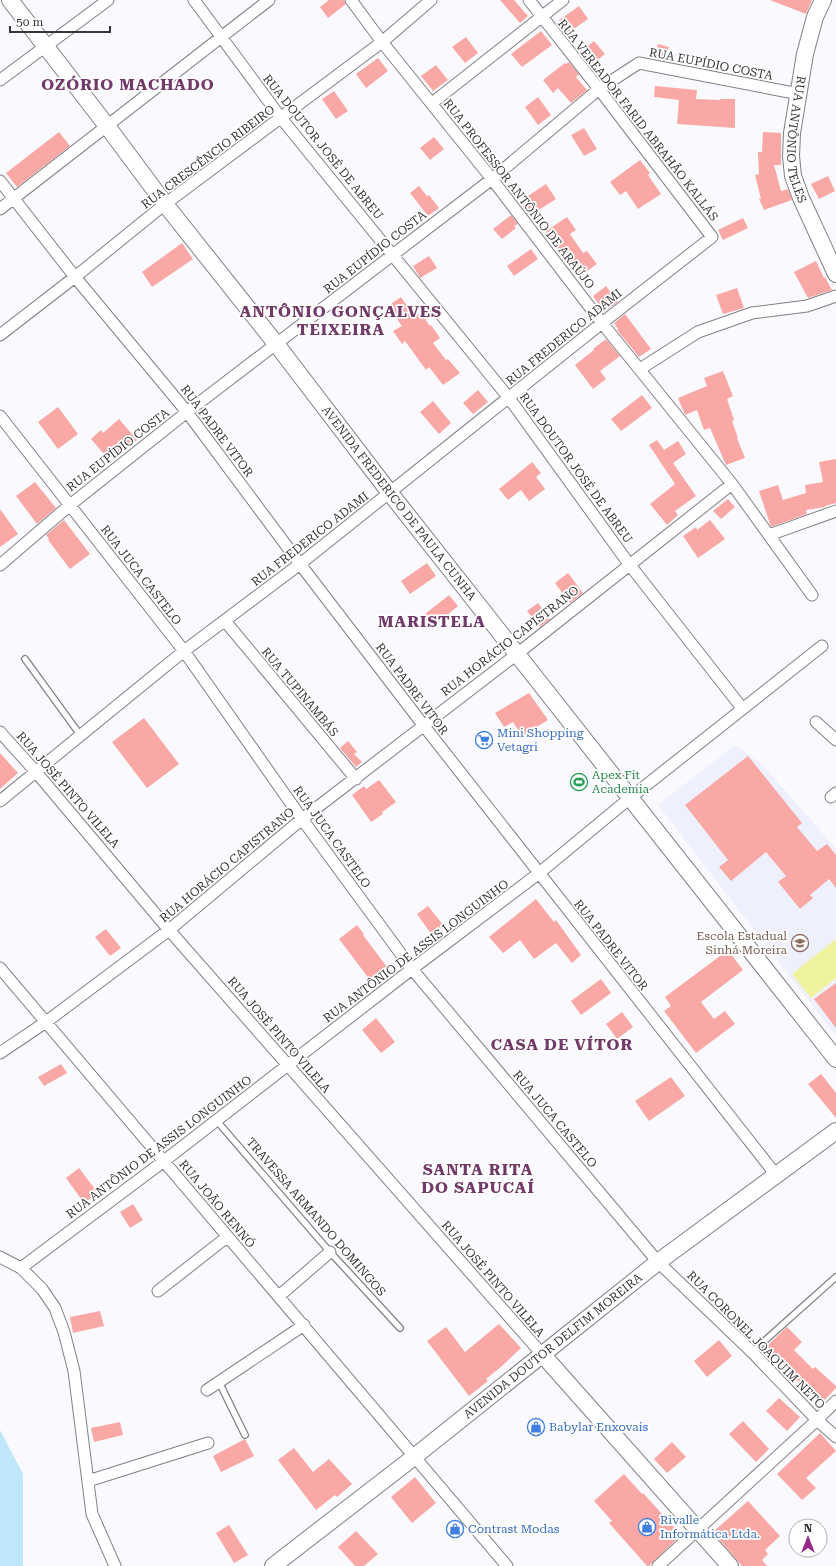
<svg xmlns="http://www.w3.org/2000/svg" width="836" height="1566" font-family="'Roboto Serif',serif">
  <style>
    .built { fill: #eff0fd }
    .green { fill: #eff39d }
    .water { fill: #bfe6f9 }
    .building { fill: #f9a8a5 }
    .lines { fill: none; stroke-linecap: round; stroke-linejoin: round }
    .service-casing { stroke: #808085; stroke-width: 8 }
    .minor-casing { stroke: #808085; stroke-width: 13 }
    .secondary-casing { stroke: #808085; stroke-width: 18 }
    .service { stroke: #fff; stroke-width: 5.5 }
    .minor { stroke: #fff; stroke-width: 11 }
    .secondary { stroke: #fff; stroke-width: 16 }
    .labels { text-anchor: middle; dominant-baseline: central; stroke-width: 3.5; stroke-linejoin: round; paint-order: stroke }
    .street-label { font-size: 12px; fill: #363638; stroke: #fff }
    .shop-label { font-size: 12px; fill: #366cbe; stroke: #fff; text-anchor: start }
    .leisure-label { font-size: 12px; fill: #27864d; stroke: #fff; text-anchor: start }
    .education-label { font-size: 12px; fill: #785e54; stroke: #fff; text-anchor: end }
    .district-label { font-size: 16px; font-weight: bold; letter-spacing: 1px; fill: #713a68; stroke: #fff }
  </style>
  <rect width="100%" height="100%" fill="#fafafe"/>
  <path class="built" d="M 735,745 L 763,765 L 836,849 L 836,1036 L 658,805 Z"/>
  <path class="green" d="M 836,939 L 836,978 L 811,998 L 792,974 Z"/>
  <path class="water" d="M 0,1430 L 23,1474 L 23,1566 L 0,1566 Z"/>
  <path class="building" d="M 329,0 L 344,0 L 346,4 L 328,18 L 320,7 Z
    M 500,0 L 514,0 L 528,16 L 520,23 Z
    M 770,0 L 812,0 L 806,14 Z
    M 579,6 L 588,19 L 568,33 L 559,20 Z
    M 541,31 L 552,45 L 522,67 L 511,54 Z
    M 466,37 L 478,53 L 465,63 L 452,47 Z
    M 594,41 L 605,54 L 590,66 L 579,53 Z
    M 658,44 L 669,47 L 665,61 L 654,58 Z
    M 378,58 L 388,71 L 366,88 L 356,74 Z
    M 569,62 L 579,74 L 576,77 L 587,90 L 571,103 L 558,88 L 553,93 L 543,80 L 565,63 L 566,64 Z
    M 436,65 L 448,80 L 433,91 L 421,76 Z
    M 655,86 L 697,90 L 696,99 L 720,100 L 720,99 L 735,99 L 735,128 L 677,124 L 679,100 L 654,97 Z
    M 334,91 L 348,111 L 336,119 L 322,99 Z
    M 538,97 L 551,115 L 538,125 L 525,107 Z
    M 584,128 L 597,149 L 584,156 L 571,135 Z
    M 59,132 L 70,146 L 17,187 L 6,173 Z
    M 763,132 L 781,133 L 781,165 L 774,165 L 781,191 L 788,189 L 792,200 L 764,210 L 759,199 L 761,199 L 755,175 L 759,174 L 758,152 L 762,152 Z
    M 434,137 L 444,149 L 430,160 L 420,148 Z
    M 640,160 L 650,173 L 648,175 L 661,194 L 638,209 L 626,191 L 620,195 L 610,182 Z
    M 828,176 L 835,191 L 819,199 L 811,184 Z
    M 546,184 L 556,199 L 529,216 L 519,202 Z
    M 419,186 L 427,196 L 429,195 L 439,208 L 428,216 L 410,193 Z
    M 511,215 L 518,224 L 514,226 L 516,228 L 502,239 L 493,229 Z
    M 567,217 L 576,230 L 570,234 L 583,253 L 587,251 L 597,264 L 580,276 L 565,256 L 563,258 L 546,231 Z
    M 743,218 L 748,228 L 723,240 L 718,230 Z
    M 182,243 L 193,259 L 152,287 L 142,272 Z
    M 531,249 L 538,259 L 514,276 L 507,266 Z
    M 429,256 L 437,268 L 420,278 L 413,266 Z
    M 816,261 L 824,278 L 825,277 L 832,290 L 808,298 L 794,272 Z
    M 606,286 L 618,302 L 604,312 L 593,296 Z
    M 737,288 L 744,308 L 723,314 L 716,295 Z
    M 401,297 L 415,317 L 421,313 L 430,326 L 431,325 L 440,338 L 433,343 L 446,360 L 448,359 L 460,373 L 443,385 L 429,367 L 426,370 L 405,341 L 402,344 L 393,331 L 402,326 L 388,306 Z
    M 625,314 L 651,349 L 639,357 L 617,330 L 618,329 L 614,323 Z
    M 606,339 L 620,356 L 600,371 L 606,379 L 593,389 L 575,365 L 594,350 L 593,349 Z
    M 723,371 L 733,396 L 727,399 L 734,420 L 732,421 L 738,438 L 737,438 L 745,458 L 726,465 L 710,428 L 704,430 L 697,410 L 685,415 L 678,398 L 707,386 L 704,378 Z
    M 478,390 L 488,402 L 473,414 L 463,403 Z
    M 642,395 L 652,408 L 621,431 L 611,419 Z
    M 433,401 L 451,423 L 439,434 L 420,412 Z
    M 58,407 L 78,434 L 58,449 L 38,422 Z
    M 119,419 L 137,440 L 123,452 L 121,449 L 109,460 L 91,439 L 101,430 L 103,433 Z
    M 657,440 L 664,450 L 678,441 L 686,454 L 673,463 L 696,496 L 675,511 L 678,515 L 667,525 L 650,504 L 675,484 L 649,445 Z
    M 836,459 L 836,503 L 825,506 L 825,507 L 806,510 L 807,514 L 771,527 L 759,491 L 778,485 L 783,500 L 806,493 L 805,485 L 823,482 L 819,462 Z
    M 532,462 L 541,473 L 536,477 L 545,489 L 529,501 L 521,490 L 508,500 L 499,489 Z
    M 35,482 L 56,508 L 37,524 L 16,496 Z
    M 728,499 L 735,507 L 721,519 L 713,511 Z
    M 0,509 L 18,534 L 0,547 Z
    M 64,520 L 90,554 L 70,569 L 48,540 L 49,539 L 46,535 Z
    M 710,520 L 725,539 L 698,558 L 683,536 L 696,527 L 697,530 Z
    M 427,563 L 436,576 L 410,594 L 401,581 Z
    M 568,573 L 583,593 L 570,603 L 555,583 Z
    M 449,595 L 458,606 L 435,625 L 425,614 Z
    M 538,603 L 550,619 L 540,627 L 527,611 Z
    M 529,693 L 548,720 L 522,736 L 513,722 L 504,727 L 495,713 Z
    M 144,718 L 179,764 L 147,788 L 112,742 Z
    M 348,741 L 357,752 L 354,754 L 362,762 L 356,767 L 340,748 Z
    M 0,753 L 18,773 L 0,789 Z
    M 748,756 L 802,823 L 797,827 L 817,851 L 827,844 L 836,855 L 836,888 L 829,879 L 810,895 L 813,898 L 800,909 L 778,882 L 786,876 L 766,852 L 731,881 L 719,867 L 728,860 L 685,805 Z
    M 379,780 L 396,802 L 382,812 L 383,814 L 371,822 L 352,795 L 364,786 L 366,789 Z
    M 536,899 L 554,922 L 556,920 L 581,955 L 572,963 L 556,943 L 534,959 L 520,940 L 503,953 L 489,937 Z
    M 428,906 L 444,926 L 432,935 L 417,914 Z
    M 357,925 L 364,934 L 363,935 L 387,967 L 370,980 L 339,939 Z
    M 106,929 L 121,948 L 110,956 L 95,937 Z
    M 728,950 L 743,970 L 701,1002 L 714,1019 L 725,1011 L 735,1024 L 696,1053 L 664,1011 L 671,1006 L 665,997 Z
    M 601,979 L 611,993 L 581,1015 L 571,1001 Z
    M 836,983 L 836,1028 L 814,999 Z
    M 622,1012 L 633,1027 L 617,1039 L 606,1024 Z
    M 376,1018 L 395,1042 L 381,1053 L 362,1030 Z
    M 61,1064 L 67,1073 L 44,1086 L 38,1077 Z
    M 821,1074 L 836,1093 L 836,1118 L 808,1084 Z
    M 671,1077 L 685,1096 L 649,1121 L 635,1101 Z
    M 79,1168 L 98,1193 L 84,1203 L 66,1178 Z
    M 133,1204 L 143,1220 L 130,1228 L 120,1212 Z
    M 100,1311 L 104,1326 L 73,1333 L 70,1317 Z
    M 499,1324 L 521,1348 L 502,1366 L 486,1379 L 488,1381 L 469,1396 L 427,1341 L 446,1327 L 465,1352 Z
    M 787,1327 L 802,1342 L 794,1350 L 813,1369 L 815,1367 L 836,1386 L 836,1388 L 822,1403 L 798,1380 L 796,1382 L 783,1370 L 786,1367 L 766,1347 Z
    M 719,1340 L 732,1356 L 707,1377 L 694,1361 Z
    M 779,1398 L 800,1417 L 787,1431 L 766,1411 Z
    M 743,1421 L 769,1449 L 756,1462 L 729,1434 Z
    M 120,1422 L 123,1435 L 94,1442 L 91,1428 Z
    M 820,1433 L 836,1451 L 806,1478 L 816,1488 L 802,1500 L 777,1474 Z
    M 245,1439 L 254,1456 L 221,1472 L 213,1456 Z
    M 672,1442 L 686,1457 L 667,1473 L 654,1459 Z
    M 294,1448 L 313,1472 L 329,1459 L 352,1484 L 337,1497 L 335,1495 L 316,1510 L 278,1460 Z
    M 624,1474 L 642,1494 L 643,1493 L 681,1535 L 649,1566 L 647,1566 L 609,1523 L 612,1521 L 594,1501 Z
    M 415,1477 L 436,1503 L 412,1523 L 391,1497 Z
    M 748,1501 L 780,1536 L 765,1550 L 768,1554 L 762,1560 L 767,1566 L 742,1566 L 713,1532 Z
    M 229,1525 L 248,1555 L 234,1563 L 216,1533 Z
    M 356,1531 L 378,1554 L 364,1566 L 355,1566 L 338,1547 Z"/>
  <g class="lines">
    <g class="service-casing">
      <path id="service" d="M 25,659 L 81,736
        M 216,1120 L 330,1252 L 400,1328
        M 752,1352 L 836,1277
        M 219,1382 L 245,1435"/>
    </g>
    <g class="minor-casing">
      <path id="minor" d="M 194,0 L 281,118 L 509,398 L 629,564 L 742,708
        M 351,0 L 382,42 L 492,179 L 602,323 L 732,484 L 812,595
        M 0,80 L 108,0
        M 432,103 L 563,0
        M 0,181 L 75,277 L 187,412 L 300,564 L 424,726 L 776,1175
        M 0,209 L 269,0
        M 0,335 L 75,277 L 165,204 L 382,42 L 431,0
        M 640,369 L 698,332 L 752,313 L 807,306 L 836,296
        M 0,416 L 184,651 L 302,819 L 412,969 L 658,1262 L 752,1352 L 817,1420 L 836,1437
        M 769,535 L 836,511
        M 0,565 L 70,505 L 187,412 L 492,179 L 599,89 L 639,63 L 799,94
        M 225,621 L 356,779
        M 816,722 L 836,740
        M 0,732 L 36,772 L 169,930 L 542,1354
        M 831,797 L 836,793
        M 0,801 L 184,651 L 300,564 L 602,323 L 712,237 L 599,89 L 529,0
        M 0,968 L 507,1566
        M 0,1053 L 46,1022 L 169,930 L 302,819 L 517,654 L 732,484
        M 0,1257 L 21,1268 L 42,1289 L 55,1308 L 64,1332 L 74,1371 L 92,1514 L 115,1566
        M 21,1268 L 164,1161 L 412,969 L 538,874 L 630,798 L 822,646
        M 158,1291 L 227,1237
        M 279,1296 L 330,1252
        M 207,1390 L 304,1325
        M 88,1481 L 208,1443
        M 658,1566 L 817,1420 L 836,1401"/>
    </g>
    <g class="secondary-casing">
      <g id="secondary">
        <path id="s1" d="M 10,0 L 107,126 L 165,204 L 277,345 L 390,493 L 836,1059"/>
        <path id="s2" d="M 823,0 L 815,17 L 805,54 L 792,133 L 791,156 L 793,176 L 801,198 L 836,274"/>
        <path d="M 542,1354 L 730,1566"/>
        <path id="s3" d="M 273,1566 L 414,1457 L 658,1262 L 836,1131"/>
      </g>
    </g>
    <use href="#service" class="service"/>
    <use href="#minor" class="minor"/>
    <use href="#secondary" class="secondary"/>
  </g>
  <defs>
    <g id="supermarket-ring" transform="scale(0.9)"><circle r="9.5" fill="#fff" stroke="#3f7fe0" stroke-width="1.5"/><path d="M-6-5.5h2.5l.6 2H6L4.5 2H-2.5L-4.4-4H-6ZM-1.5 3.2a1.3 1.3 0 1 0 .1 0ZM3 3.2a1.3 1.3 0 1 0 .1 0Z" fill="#3f7fe0"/></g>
    <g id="stadium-ring" transform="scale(0.9)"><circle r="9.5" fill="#fff" stroke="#2e9e5b" stroke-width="1.5"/><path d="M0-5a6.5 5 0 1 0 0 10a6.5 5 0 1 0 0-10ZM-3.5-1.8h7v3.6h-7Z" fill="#2e9e5b"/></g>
    <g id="school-ring" transform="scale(0.9)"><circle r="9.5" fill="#fff" stroke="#8d6e63" stroke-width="1.5"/><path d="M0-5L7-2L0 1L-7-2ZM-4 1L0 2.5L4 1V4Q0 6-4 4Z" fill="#8d6e63"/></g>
    <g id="shop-ring" transform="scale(0.9)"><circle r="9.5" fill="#fff" stroke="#3f7fe0" stroke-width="1.5"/><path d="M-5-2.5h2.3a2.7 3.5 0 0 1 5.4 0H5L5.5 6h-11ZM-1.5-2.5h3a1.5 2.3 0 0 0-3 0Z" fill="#3f7fe0"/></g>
  </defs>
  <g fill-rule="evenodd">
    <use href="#supermarket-ring" x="484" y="740"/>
    <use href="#stadium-ring" x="579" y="782"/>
    <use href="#school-ring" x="800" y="943"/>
    <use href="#shop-ring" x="536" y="1427"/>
    <use href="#shop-ring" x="647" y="1527"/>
    <use href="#shop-ring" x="455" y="1529"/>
  </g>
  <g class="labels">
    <g class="street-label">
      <text transform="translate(711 64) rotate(11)">RUA EUPÍDIO COSTA</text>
      <text transform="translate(638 120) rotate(52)">RUA VEREADOR FARID ABRAHÃO KALLÁS</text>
      <text stroke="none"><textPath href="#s2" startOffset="144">RUA ANTÔNIO TELES</textPath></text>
      <text transform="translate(323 147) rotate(51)">RUA DOUTOR JOSÉ DE ABREU</text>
      <text transform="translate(208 157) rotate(-37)">RUA CRESCÊNCIO RIBEIRO</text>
      <text transform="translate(519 194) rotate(52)">RUA PROFESSOR ANTÔNIO DE ARAÚJO</text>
      <text transform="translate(375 252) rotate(-38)">RUA EUPÍDIO COSTA</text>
      <text transform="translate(564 337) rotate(-39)">RUA FREDERICO ADAMI</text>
      <text transform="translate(217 431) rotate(53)">RUA PADRE VITOR</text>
      <text transform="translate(118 450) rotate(-38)">RUA EUPÍDIO COSTA</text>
      <text transform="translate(576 468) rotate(54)">RUA DOUTOR JOSÉ DE ABREU</text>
      <text stroke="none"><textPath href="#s1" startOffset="636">AVENIDA FREDERICO DE PAULA CUNHA</textPath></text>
      <text transform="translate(310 539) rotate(-38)">RUA FREDERICO ADAMI</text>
      <text transform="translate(141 575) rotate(52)">RUA JUCA CASTELO</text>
      <text transform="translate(510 641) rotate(-38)">RUA HORÁCIO CAPISTRANO</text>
      <text transform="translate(412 689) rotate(53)">RUA PADRE VITOR</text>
      <text transform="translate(300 692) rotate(50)">RUA TUPINAMBÁS</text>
      <text transform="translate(68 790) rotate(49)">RUA JOSÉ PINTO VILELA</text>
      <text transform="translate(332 837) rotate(54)">RUA JUCA CASTELO</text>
      <text transform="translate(227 865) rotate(-40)">RUA HORÁCIO CAPISTRANO</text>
      <text transform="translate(611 945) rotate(52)">RUA PADRE VITOR</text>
      <text transform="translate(416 951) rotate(-37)">RUA ANTÔNIO DE ASSIS LONGUINHO</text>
      <text transform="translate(279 1035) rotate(49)">RUA JOSÉ PINTO VILELA</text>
      <text transform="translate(555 1119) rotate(50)">RUA JUCA CASTELO</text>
      <text transform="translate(159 1147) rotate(-37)">RUA ANTÔNIO DE ASSIS LONGUINHO</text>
      <text transform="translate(217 1204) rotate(50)">RUA JOÃO RENNÓ</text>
      <text transform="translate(316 1217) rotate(49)">TRAVESSA ARMANDO DOMINGOS</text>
      <text transform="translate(493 1279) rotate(49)">RUA JOSÉ PINTO VILELA</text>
      <text transform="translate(756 1340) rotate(45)">RUA CORONEL JOAQUIM NETO</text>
      <text stroke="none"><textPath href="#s3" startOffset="356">AVENIDA DOUTOR DELFIM MOREIRA</textPath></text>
    </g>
    <g class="shop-label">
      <text x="497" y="733">Mini Shopping<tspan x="497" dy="14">Vetagri</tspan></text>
      <text x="549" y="1427">Babylar Enxovais</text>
      <text x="660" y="1520">Rivalle<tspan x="660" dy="14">Informática Ltda.</tspan></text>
      <text x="468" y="1529">Contrast Modas</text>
    </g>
    <g class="leisure-label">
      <text x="592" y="775">Apex Fit<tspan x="592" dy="14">Academia</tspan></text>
    </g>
    <g class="education-label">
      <text x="787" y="936">Escola Estadual<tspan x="787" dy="14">Sinhá Moreira</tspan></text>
    </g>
    <g class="district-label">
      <text x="128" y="84">OZÓRIO MACHADO</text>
      <text x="341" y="311">ANTÔNIO GONÇALVES<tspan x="341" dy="18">TEIXEIRA</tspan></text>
      <text x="432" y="621">MARISTELA</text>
      <text x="562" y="1044">CASA DE VÍTOR</text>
      <text x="478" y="1169">SANTA RITA<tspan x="478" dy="18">DO SAPUCAÍ</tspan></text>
    </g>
  </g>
  <g transform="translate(808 1538)"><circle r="19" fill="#ffffff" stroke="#afafaf"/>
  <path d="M0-3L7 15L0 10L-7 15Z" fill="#962888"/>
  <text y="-6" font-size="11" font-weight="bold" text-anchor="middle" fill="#363638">N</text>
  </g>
  <path d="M10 26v6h100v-6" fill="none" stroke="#363638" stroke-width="2"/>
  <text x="16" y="26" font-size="12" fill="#363638" stroke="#ffffff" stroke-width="3" paint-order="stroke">50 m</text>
</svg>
